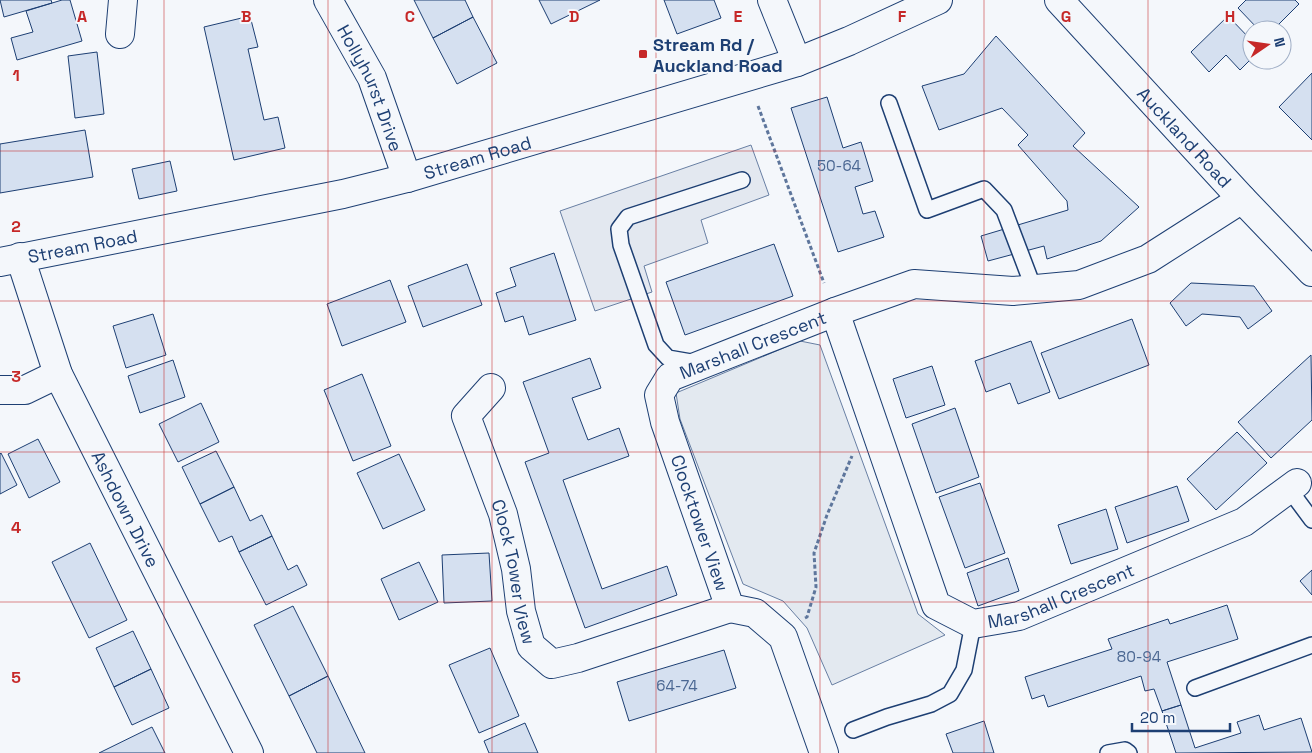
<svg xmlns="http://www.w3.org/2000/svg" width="1312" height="753" font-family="'Space Grotesk',sans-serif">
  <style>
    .green { fill: #e3e9f0; stroke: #687fa3 }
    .parking { fill: #e3e8f0; stroke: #687fa3 }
    .building { fill: #d5e0f0; stroke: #1d3f73 }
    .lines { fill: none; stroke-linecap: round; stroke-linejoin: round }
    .service-casing { stroke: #1d3f73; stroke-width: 18 }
    .minor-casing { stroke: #1d3f73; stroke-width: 30 }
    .tertiary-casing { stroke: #1d3f73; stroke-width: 30 }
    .trunk-casing { stroke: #1d3f73; stroke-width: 30 }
    .path { stroke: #5e769c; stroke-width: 3; stroke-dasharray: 4 2.5; stroke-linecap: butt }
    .service { stroke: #f4f7fb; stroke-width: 15 }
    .minor { stroke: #f4f7fb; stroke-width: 28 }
    .tertiary { stroke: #f4f7fb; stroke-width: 28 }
    .trunk { stroke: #f4f7fb; stroke-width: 28 }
    .grid { fill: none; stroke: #c62828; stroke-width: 1; stroke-opacity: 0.55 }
    .poi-dot { fill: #c62828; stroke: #f4f7fb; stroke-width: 2 }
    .labels { text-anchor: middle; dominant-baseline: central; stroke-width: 4; stroke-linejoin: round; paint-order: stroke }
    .number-label { font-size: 15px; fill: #4b6792 }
    .poi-label { font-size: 18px; font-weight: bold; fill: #1d3f73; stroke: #f4f7fb; text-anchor: start }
    .street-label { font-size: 18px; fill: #1d3f73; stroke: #f4f7fb }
    .grid-label { font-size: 16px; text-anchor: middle; font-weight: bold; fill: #c62828; stroke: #f4f7fb; stroke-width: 4; stroke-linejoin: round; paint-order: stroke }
  </style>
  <rect width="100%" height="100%" fill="#f4f7fb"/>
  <path class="green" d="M 800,341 L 820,345 L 918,614 L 945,635 L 832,685 L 807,628 L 783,601 L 743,584 L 680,419 L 676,393 Z"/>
  <path class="parking" d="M 751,145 L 769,195 L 701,220 L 708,243 L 644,266 L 652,292 L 595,311 L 560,211 Z"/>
  <path class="building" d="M 0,0 L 51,0 L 52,3 L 4,17 Z
    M 62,0 L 70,0 L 82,41 L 17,60 L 11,38 L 33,32 L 26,11 Z
    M 414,0 L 465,0 L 473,17 L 433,38 Z
    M 539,0 L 600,0 L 551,24 Z
    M 664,0 L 714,0 L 721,18 L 677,34 Z
    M 1246,0 L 1295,0 L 1299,4 L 1273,30 L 1259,30 L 1238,8 Z
    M 250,16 L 258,47 L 248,49 L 264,120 L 278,117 L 285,148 L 234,160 L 204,27 Z
    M 1228,16 L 1252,41 L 1252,58 L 1240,70 L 1226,55 L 1209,72 L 1191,52 Z
    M 473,17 L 497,63 L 457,84 L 433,38 Z
    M 996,36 L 1085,133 L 1073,146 L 1139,207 L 1101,241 L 1047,259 L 1044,246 L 988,261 L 981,236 L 1068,210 L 1067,201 L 1018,145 L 1028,135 L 1002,108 L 939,130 L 922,86 L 964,74 Z
    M 97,52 L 104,114 L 75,118 L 68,56 Z
    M 1312,73 L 1312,140 L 1279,107 Z
    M 827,97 L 843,148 L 861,142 L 873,181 L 855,187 L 863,214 L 875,211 L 884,237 L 838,252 L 791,108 Z
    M 85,130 L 93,177 L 0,193 L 0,144 Z
    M 170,161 L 177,191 L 139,199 L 132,169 Z
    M 774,244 L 793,296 L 685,335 L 666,282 Z
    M 554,253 L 576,320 L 529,335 L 523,316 L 505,322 L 496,293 L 516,286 L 510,268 Z
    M 467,264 L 482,305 L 423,327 L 408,286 Z
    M 390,280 L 406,322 L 342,346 L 327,304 Z
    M 1191,283 L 1254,286 L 1272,311 L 1248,329 L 1240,317 L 1202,314 L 1186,326 L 1170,303 Z
    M 153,314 L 166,355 L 126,368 L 113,326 Z
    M 1132,319 L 1149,365 L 1059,399 L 1041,353 Z
    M 1031,341 L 1050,392 L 1018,404 L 1010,383 L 986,392 L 975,361 Z
    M 1311,355 L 1312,420 L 1271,458 L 1238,422 Z
    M 590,358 L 601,388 L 572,398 L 588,440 L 619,428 L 629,456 L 563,480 L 602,589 L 667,566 L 677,595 L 585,628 L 525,462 L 549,453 L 523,382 Z
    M 173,360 L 185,397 L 140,413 L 128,376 Z
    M 932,366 L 945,405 L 906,418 L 893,379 Z
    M 362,374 L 391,446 L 353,461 L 324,390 Z
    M 201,403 L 219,442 L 178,462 L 159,424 Z
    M 955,408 L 979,477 L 936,493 L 912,424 Z
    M 1237,432 L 1267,463 L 1216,510 L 1187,479 Z
    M 38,439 L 60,482 L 29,498 L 8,454 Z
    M 216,451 L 234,487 L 200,504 L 182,467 Z
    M 1,453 L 17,485 L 0,494 L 0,454 Z
    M 399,454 L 425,510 L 383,529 L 357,473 Z
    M 980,483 L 1005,553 L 965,568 L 939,497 Z
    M 1177,486 L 1189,521 L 1127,543 L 1115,507 Z
    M 234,487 L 250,521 L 262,515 L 272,536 L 239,552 L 232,536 L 219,542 L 200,504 Z
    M 1106,509 L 1118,549 L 1071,564 L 1058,525 Z
    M 272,536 L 288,570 L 297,565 L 307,585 L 266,605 L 239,552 Z
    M 90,543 L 127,620 L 89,638 L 52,562 Z
    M 489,553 L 492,601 L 444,603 L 442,555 Z
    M 1008,558 L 1019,591 L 978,606 L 967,573 Z
    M 419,562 L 438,602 L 399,620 L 381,579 Z
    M 1312,570 L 1312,595 L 1300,581 Z
    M 1227,605 L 1238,639 L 1167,662 L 1181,705 L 1162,711 L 1154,689 L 1145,691 L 1141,676 L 1048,707 L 1044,695 L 1032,699 L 1025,677 L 1112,649 L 1108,639 L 1168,619 L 1170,624 Z
    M 293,606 L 328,676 L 289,696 L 254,625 Z
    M 133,631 L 151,669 L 114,687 L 96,648 Z
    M 490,648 L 519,716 L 479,733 L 449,665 Z
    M 724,650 L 736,688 L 629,721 L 617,682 Z
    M 151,669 L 169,708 L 132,725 L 114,687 Z
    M 328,676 L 365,753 L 317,753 L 289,696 Z
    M 1181,705 L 1195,748 L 1241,733 L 1237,722 L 1259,715 L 1264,730 L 1301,718 L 1312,752 L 1176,753 L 1162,711 Z
    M 984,721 L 994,753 L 953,753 L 946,734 Z
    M 525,723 L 538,753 L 489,753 L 484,741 Z
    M 152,727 L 165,753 L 99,753 Z"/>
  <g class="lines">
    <g class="service-casing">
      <path id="service" d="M 889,103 L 927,210 L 984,189 L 1004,210 L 1034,289
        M 697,363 L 668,358 L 656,345 L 621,245 L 619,229 L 628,217 L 742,180
        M 1289,489 L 1312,520
        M 1195,688 L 1312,645
        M 853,730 L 887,717 L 931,704 L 950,694 L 964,670 L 973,624
        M 1108,753 L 1125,750 L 1129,753"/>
    </g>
    <g class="minor-casing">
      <g id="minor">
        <path id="s1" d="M 328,0 L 372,78 L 407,178"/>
        <path d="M 772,0 L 797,62"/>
        <path d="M 120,34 L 123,0"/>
        <path id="s2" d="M 20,257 L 58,374 L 249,753"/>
        <path id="s3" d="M 835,312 L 936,605 L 973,624 L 1019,616 L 1244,522 L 1297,483"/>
        <path id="s4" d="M 491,388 L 466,416 L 503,514 L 516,569 L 521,611 L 531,646 L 552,664 L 578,658 L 730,608"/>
        <path d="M 0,390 L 25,390 L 58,374"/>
        <path id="s5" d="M 824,753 L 783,637 L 755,613 L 730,608 L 665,422 L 659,395 L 670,377 L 835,312 L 914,284 L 1013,291 L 1079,285 L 1148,259 L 1242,199"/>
      </g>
    </g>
    <g class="tertiary-casing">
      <g id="tertiary">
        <path id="s6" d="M 1059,0 L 1242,199 L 1312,272"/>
      </g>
    </g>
    <g class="trunk-casing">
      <g id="trunk">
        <path id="s7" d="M 0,262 L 343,194 L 407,178 L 797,62 L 849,41 L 938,0"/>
      </g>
    </g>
    <path class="path" d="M 758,106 L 824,283
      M 805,618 L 807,617 L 816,587 L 814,553 L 827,515 L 852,456"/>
    <use href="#service" class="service"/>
    <use href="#minor" class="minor"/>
    <use href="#tertiary" class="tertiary"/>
    <use href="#trunk" class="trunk"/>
  </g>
  <path class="grid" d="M 164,0 L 164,753M 328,0 L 328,753M 492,0 L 492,753M 656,0 L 656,753M 820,0 L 820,753M 984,0 L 984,753M 1148,0 L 1148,753M 0,151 L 1312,151M 0,301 L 1312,301M 0,452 L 1312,452M 0,602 L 1312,602"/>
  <rect class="poi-dot" x="638" y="49" width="10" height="10" rx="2.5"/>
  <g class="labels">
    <g class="number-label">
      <text x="839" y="165">50-64</text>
      <text x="1139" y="656">80-94</text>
      <text x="677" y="685">64-74</text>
    </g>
    <g class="poi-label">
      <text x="653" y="44">Stream Rd /<tspan x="653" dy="21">Auckland Road</tspan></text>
    </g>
    <g class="street-label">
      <text stroke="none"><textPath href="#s1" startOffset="98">Hollyhurst Drive</textPath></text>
      <text stroke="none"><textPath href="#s6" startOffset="186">Auckland Road</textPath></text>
      <text stroke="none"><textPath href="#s7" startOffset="489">Stream Road</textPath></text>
      <text stroke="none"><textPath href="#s7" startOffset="84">Stream Road</textPath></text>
      <text stroke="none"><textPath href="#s5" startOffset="520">Marshall Crescent</textPath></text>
      <text stroke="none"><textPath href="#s2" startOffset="274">Ashdown Drive</textPath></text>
      <text transform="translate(700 523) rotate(71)">Clocktower View</text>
      <text stroke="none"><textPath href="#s4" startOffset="201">Clock Tower View</textPath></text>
      <text stroke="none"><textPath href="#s3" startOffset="444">Marshall Crescent</textPath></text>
    </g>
  </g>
  <g class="grid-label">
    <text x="82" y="22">A</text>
    <text x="246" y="22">B</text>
    <text x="410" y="22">C</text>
    <text x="574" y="22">D</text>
    <text x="738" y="22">E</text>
    <text x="902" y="22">F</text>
    <text x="1066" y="22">G</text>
    <text x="1230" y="22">H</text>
    <text x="16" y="81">1</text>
    <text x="16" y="232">2</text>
    <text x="16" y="382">3</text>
    <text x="16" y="533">4</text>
    <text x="16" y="683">5</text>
  </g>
  <g transform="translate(1267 45) rotate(77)"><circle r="24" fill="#f4f7fb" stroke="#9eadc5"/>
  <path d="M0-4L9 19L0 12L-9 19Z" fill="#c62828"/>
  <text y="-8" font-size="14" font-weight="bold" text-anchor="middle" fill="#1d3f73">N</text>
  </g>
  <path d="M1132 723v8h98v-8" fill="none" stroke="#1d3f73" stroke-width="2.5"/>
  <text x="1140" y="723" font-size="15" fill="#1d3f73" stroke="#f4f7fb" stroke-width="4" paint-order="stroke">20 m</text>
</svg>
